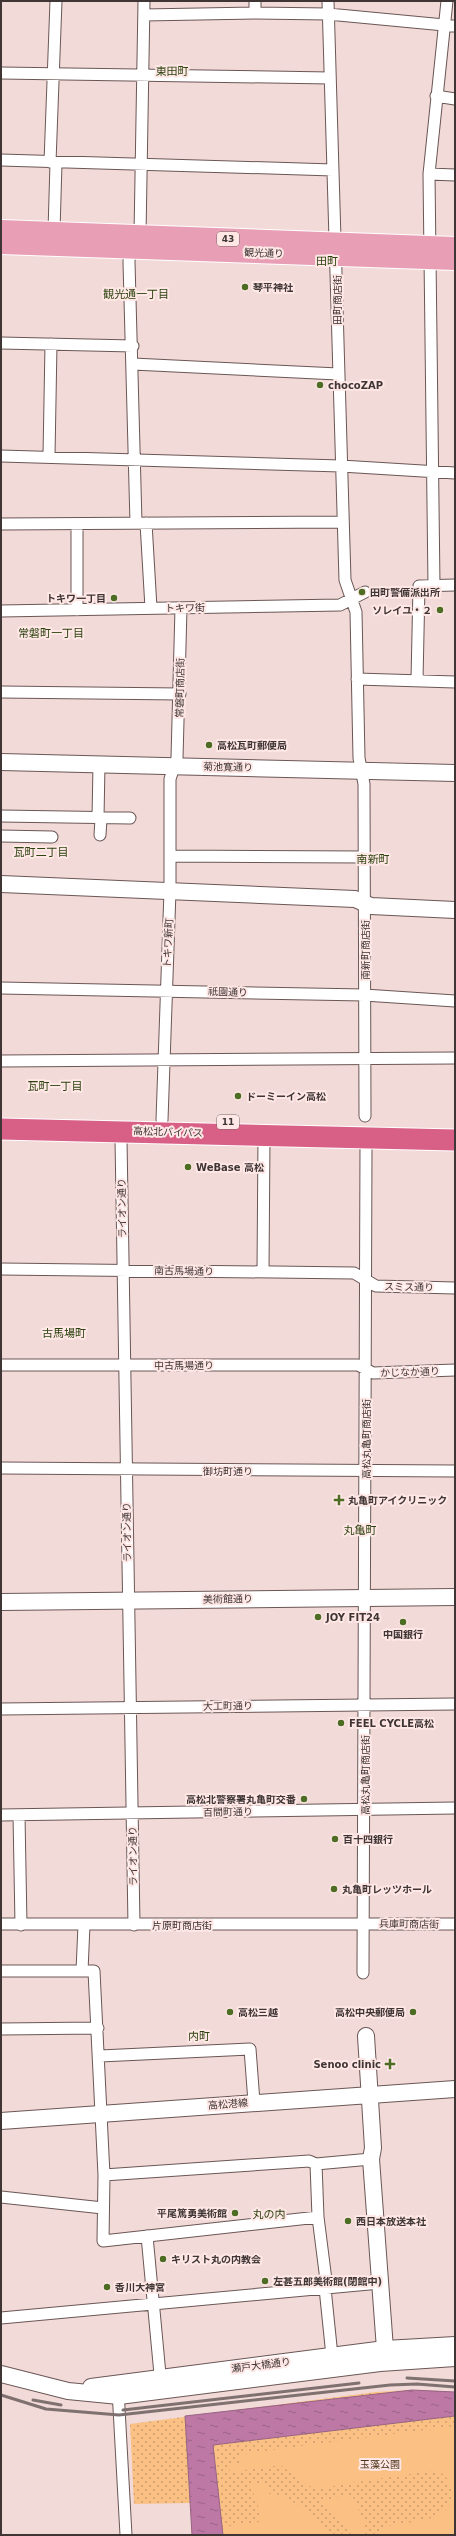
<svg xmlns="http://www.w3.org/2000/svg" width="456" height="2536" font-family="'DejaVu Sans','Noto Sans JP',sans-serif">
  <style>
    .park { fill: url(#park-dots) }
    .garden { fill: #fac084 }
    .water { fill: url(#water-ripples); stroke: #976483 }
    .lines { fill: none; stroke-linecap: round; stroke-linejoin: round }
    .street-casing { stroke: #6a5755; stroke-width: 13 }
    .secondary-casing { stroke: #6a5755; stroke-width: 18 }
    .primary-casing { stroke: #fff; stroke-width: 20 }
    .highway-casing { stroke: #fff; stroke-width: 23 }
    .street { stroke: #fff; stroke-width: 11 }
    .secondary { stroke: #fff; stroke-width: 16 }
    .primary { stroke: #e89fb6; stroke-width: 18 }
    .highway { stroke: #d85f86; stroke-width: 21 }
    .rail { stroke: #7f7170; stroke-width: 3 }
    .poi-dot { fill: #4c6d23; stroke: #fee7e5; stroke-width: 1.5 }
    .labels { text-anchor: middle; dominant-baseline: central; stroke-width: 4; stroke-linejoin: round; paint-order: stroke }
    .shield { fill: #fee7e5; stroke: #786a69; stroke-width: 1 }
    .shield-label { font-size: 9px; font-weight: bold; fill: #3e3534 }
    .street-label { font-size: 10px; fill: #3e3534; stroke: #fee7e5 }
    .poi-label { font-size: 10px; font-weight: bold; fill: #3e3534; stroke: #fee7e5; text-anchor: start }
    .park-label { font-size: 10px; fill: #4b3318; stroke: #fee7e5 }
    .neighbourhood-label { font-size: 11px; fill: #2c420f; stroke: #fee7e5 }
  </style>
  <defs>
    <pattern id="park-dots" width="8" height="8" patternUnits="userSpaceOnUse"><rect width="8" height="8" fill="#fac084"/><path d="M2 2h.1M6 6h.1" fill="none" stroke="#cc9d6d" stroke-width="1.8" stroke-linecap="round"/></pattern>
    <pattern id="water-ripples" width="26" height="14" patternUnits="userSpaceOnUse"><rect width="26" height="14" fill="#bd78a5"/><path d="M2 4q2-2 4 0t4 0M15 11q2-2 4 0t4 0" fill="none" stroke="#9b6387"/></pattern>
  </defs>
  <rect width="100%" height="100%" fill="#f1dad8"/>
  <path class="park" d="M 412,2390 L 455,2392 L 455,2535 L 192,2535 L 190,2503 L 134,2504 L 130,2424 L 376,2392 Z"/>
  <path class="garden" d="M 455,2426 L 455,2535 L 377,2535 L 384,2528 L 391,2525 C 414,2521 436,2523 452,2503 C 453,2489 450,2475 435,2470 L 314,2489 L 280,2465 L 230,2472 L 229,2466 L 240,2463 L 240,2454 Z
    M 266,2483 L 269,2494 C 285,2491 322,2522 332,2535 L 225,2535 L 224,2527 L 260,2522 L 257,2496 L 254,2495 L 253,2485 Z
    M 349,2495 L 353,2497 L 366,2528 L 358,2535 L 353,2535 L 350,2528 L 322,2501 Z"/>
  <path class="water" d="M 412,2390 L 455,2392 L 455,2416 L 213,2445 L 223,2535 L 192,2535 L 185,2416 Z"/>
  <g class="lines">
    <g class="street-casing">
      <path id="street" d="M 328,1 L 345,580 L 356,612 L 359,758 L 364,784 L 365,1116
        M 255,13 L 255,1
        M 144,15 L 255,13 L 328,14 L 455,26
        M 1,73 L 330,78
        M 436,96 L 455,99
        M 1,160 L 333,170
        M 50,162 L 56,1
        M 429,174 L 455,175
        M 54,231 L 56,163
        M 1,343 L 133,346
        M 133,364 L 338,374
        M 1,456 L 341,466 L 455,473
        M 49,456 L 51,344
        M 136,523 L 129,262 L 130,249 L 140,235 L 144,1
        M 146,523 L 151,608
        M 1,524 L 343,522
        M 77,524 L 77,610
        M 434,586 L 429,174 L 447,1
        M 1,611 L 340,605 L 365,592
        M 357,679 L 455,682
        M 417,680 L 419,586 L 455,585
        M 1,692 L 180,694
        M 99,764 L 98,818 L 101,819 L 100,835
        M 1,816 L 130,818
        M 1,836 L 52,837
        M 171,856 L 365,857
        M 1,988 L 364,995 L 455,1001
        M 1,1061 L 455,1058
        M 162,1120 L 170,891 L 170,779 L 177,758 L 181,608
        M 121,1139 L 134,1925
        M 1,1269 L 354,1273 L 376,1286 L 455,1288
        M 263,1272 L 264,1136
        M 1,1365 L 358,1365 L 373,1373 L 455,1370
        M 1,1468 L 455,1471
        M 1,1709 L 455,1704
        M 1,1815 L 455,1808
        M 19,1815 L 21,1925
        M 1,1924 L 455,1924
        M 1,1971 L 94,1971 L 104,2175 L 103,2241 L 318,2217
        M 82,1971 L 84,1925
        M 363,1973 L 366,1147
        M 1,2029 L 98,2028
        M 100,2056 L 250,2049 L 254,2102
        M 104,2175 L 309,2161 L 316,2164
        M 1,2197 L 103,2208
        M 147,2236 L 161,2385
        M 325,2288 L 332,2356
        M 327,2288 L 318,2217 L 316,2164 L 371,2159
        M 1,2318 L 380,2283
        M 118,2390 L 126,2535"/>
    </g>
    <g class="secondary-casing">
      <path id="secondary" d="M 1,762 L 455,773
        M 1,884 L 355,899 L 371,906 L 455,910
        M 1,1602 L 455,1597
        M 366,2036 L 373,2148 L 371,2159 L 385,2349
        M 1,2121 L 455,2089
        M 1,2374 L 68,2391 L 119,2396 L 380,2363 L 455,2358
        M 91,2387 L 385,2349 L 455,2345"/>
    </g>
    <g class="primary-casing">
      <path id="primary" d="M 1,229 L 455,246
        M 1,245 L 455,261"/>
    </g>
    <g class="highway-casing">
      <path id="highway" d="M 1,1129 L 455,1140"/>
    </g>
    <use href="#street" class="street"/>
    <use href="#secondary" class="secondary"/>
    <use href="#primary" class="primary"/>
    <use href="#highway" class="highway"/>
    <path class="rail" d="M 407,2378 L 455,2381
      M 1,2395 L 46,2409 L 119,2415 L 390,2385 L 417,2384 L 455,2387
      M 33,2400 L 61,2405
      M 123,2410 L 359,2383"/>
  </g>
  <g class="poi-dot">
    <circle cx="245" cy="287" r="4"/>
    <circle cx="320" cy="385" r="4"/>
    <circle cx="362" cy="592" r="4"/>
    <circle cx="114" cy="598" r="4"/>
    <circle cx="440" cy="610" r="4"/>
    <circle cx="209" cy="745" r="4"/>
    <circle cx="238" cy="1096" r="4"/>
    <circle cx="188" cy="1167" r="4"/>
    <path d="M337 1494h4v4h4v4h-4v4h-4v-4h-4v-4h4z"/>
    <circle cx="318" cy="1617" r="4"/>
    <circle cx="403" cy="1622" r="4"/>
    <circle cx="341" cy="1723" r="4"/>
    <circle cx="304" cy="1799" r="4"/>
    <circle cx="335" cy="1839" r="4"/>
    <circle cx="334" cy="1889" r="4"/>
    <circle cx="230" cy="2012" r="4"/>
    <circle cx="413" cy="2012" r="4"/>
    <path d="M388 2058h4v4h4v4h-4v4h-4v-4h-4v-4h4z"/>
    <circle cx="235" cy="2213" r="4"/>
    <circle cx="348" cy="2221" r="4"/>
    <circle cx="163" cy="2259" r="4"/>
    <circle cx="265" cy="2281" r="4"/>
    <circle cx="107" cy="2287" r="4"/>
  </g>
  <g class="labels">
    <g class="shield">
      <rect x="217" y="232" width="22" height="14" rx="3"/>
      <rect x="217" y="1115" width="22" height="14" rx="3"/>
    </g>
    <g class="shield-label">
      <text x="228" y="239">43</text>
      <text x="228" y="1122">11</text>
    </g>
    <g class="street-label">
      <text transform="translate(264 253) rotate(2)">観光通り</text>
      <text transform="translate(337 300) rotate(-90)">田町商店街</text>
      <text transform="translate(185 608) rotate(-1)">トキワ街</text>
      <text transform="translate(180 688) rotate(-89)">常磐町商店街</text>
      <text transform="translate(228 767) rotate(1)">菊池寛通り</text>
      <text transform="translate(168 943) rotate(-87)">トキワ新町</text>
      <text transform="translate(365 950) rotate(-90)">南新町商店街</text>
      <text transform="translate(228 992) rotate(2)">祇園通り</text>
      <text transform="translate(168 1132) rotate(2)">高松北バイパス</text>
      <text transform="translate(122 1208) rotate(-91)">ライオン通り</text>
      <text transform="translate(184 1271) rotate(1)">南古馬場通り</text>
      <text transform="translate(409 1287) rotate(1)">スミス通り</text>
      <text x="184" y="1365">中古馬場通り</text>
      <text transform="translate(410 1372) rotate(-2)">かじなか通り</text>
      <text transform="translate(366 1439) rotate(-90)">高松丸亀町商店街</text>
      <text x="228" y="1471">御坊町通り</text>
      <text transform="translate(127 1532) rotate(-91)">ライオン通り</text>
      <text transform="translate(228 1599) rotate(-1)">美術館通り</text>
      <text transform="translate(228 1706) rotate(-1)">大工町通り</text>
      <text transform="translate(365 1775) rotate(-90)">高松丸亀町商店街</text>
      <text transform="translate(228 1812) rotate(-1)">百間町通り</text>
      <text transform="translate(133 1856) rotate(-91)">ライオン通り</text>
      <text transform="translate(409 1924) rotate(1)">兵庫町商店街</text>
      <text x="182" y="1925">片原町商店街</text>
      <text transform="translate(228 2104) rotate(-4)">高松港線</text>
      <text transform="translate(261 2365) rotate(-7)">瀬戸大橋通り</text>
    </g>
    <g class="poi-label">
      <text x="253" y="287">琴平神社</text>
      <text x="328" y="385">chocoZAP</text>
      <text x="370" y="592">田町警備派出所</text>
      <text x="106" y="598" text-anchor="end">トキワ一丁目</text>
      <text x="432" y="610" text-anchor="end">ソレイユ・２</text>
      <text x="217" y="745">高松瓦町郵便局</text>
      <text x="246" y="1096">ドーミーイン高松</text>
      <text x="196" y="1167">WeBase 高松</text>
      <text x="348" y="1500">丸亀町アイクリニック</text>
      <text x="326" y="1617">JOY FIT24</text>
      <text x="403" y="1634" text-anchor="middle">中国銀行</text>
      <text x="349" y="1723">FEEL CYCLE高松</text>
      <text x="296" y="1799" text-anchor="end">高松北警察署丸亀町交番</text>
      <text x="343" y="1839">百十四銀行</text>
      <text x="342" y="1889">丸亀町レッツホール</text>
      <text x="238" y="2012">高松三越</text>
      <text x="405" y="2012" text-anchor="end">高松中央郵便局</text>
      <text x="381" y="2064" text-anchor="end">Senoo clinic</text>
      <text x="227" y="2213" text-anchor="end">平尾篤勇美術館</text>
      <text x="356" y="2221">西日本放送本社</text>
      <text x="171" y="2259">キリスト丸の内教会</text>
      <text x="273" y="2281">左甚五郎美術館(閉館中)</text>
      <text x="115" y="2287">香川大神宮</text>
    </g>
    <g class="park-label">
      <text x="380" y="2464">玉藻公園</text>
    </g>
    <g class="neighbourhood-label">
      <text x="172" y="71">東田町</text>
      <text x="327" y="261">田町</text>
      <text x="136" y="294">観光通一丁目</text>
      <text x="51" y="633">常磐町一丁目</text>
      <text x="41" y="852">瓦町二丁目</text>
      <text x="373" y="859">南新町</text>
      <text x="55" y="1086">瓦町一丁目</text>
      <text x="64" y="1333">古馬場町</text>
      <text x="360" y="1530">丸亀町</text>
      <text x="199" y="2036">内町</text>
      <text x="269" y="2214">丸の内</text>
    </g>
  </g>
  <rect width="456" height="2536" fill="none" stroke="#3e3534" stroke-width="4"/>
</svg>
